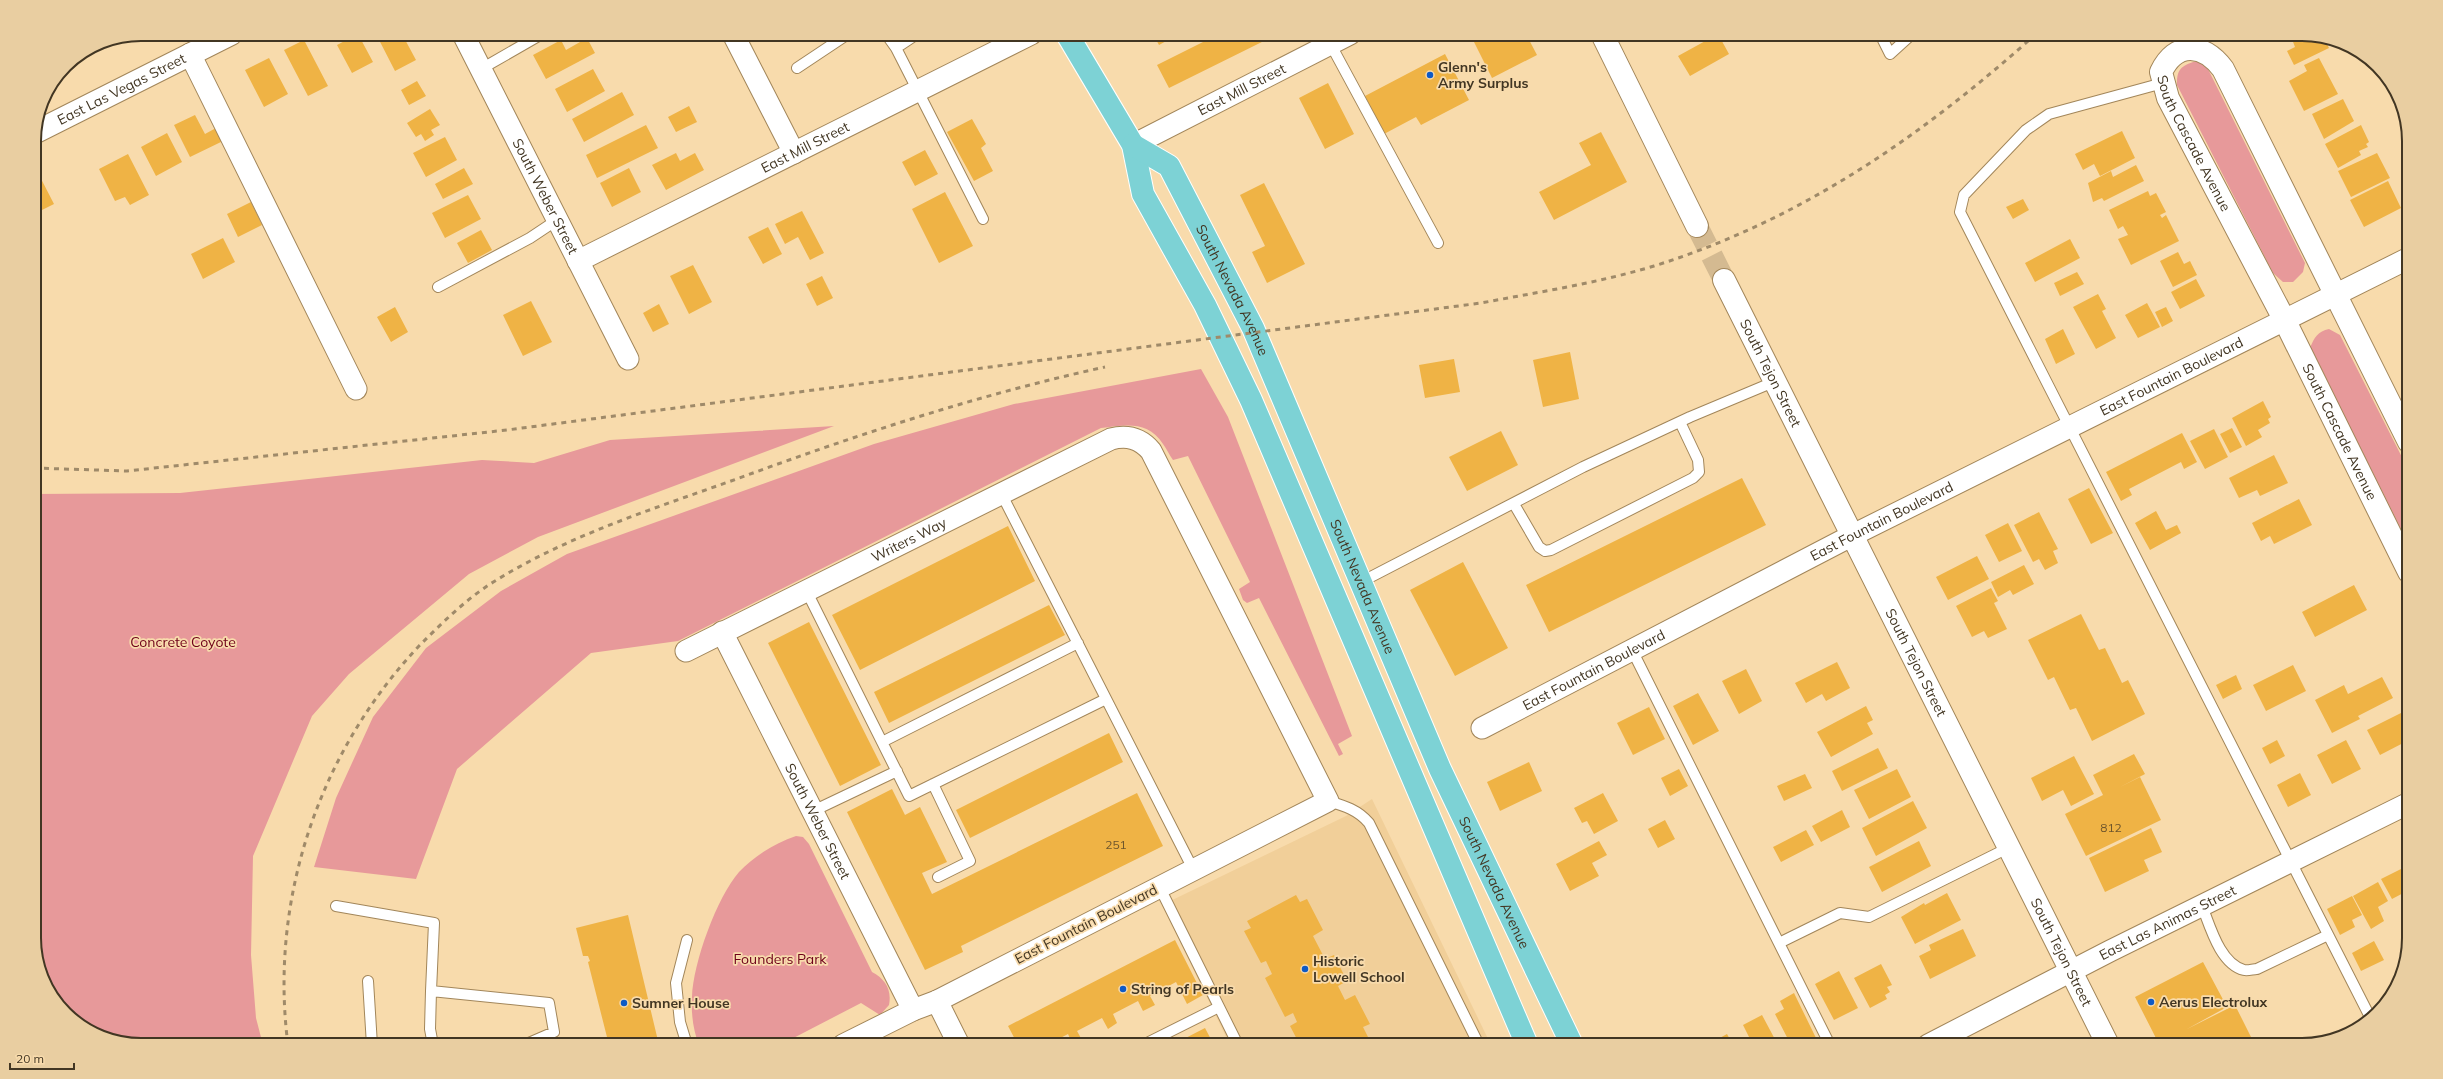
<svg xmlns="http://www.w3.org/2000/svg" width="2443" height="1079" font-family="Mulish,sans-serif">
  <style>
    .built { fill: #f1cf99 }
    .green { fill: #e7999a }
    .building { fill: #efb345 }
    .lines { fill: none; stroke-linecap: round; stroke-linejoin: round }
    .tertiary-tunnel { stroke: #d4ba91; stroke-width: 22; stroke-dasharray: 22 11; stroke-linecap: butt }
    .service-casing { stroke: #a2865a; stroke-width: 12 }
    .minor-casing { stroke: #a2865a; stroke-width: 23 }
    .tertiary-casing { stroke: #a2865a; stroke-width: 24 }
    .primary-casing { stroke: #fff; stroke-width: 24 }
    .service { stroke: #fff; stroke-width: 10 }
    .minor { stroke: #fff; stroke-width: 21 }
    .tertiary { stroke: #fff; stroke-width: 22 }
    .primary { stroke: #7dd2d5; stroke-width: 22 }
    .rail { stroke: #9f8a69; stroke-width: 3; stroke-dasharray: 5 5; stroke-linecap: butt }
    .poi-dot { fill: #0e5ac5; stroke: #f8dbac; stroke-width: 1.5 }
    .labels { text-anchor: middle; dominant-baseline: central; stroke-width: 3.5; stroke-linejoin: round; paint-order: stroke }
    .number-label { font-size: 12px; fill: #6d552c }
    .poi-label { font-size: 14px; font-weight: bold; fill: #423623; stroke: #f8dbac; text-anchor: start }
    .street-label { font-size: 14px; fill: #423623; stroke: #f8dbac }
    .park-label { font-size: 14px; fill: #6e0019; stroke: #f8dbac }
    .rim { fill: none; stroke: #423623; stroke-width: 2 }
  </style>
  <rect width="100%" height="100%" fill="#f8dbac"/>
  <path class="built" d="M 1372,799 L 1491,1045 L 1230,1045 L 1162,905 L 1346,816 Z"/>
  <path class="green" d="M 2193,62 L 2200,62 L 2207,67 L 2305,263 L 2303,272 L 2293,282 L 2283,282 L 2273,273 L 2177,85 C 2177,71 2179,67 2193,62 Z
    M 2329,329 L 2340,335 L 2409,471 L 2409,545 L 2310,348 C 2314,338 2318,331 2329,329 Z
    M 1201,369 L 1228,417 L 1352,736 L 1338,744 L 1343,754 L 1339,756 L 1259,598 L 1247,603 L 1243,600 L 1239,589 L 1250,582 L 1188,456 L 1173,460 C 1169,455 1167,449 1163,444 C 1148,420 1125,425 1101,428 L 678,641 L 591,653 L 457,769 L 416,879 L 314,867 L 336,798 L 373,717 L 426,648 L 501,591 L 567,554 L 874,444 L 1014,404 Z
    M 834,426 L 538,537 L 469,574 L 349,674 L 312,716 L 253,856 L 251,955 L 256,1018 L 263,1045 L 141,1045 L 100,1037 L 56,1003 L 34,946 L 34,494 L 180,493 L 482,460 L 534,463 L 610,440 Z
    M 796,836 L 803,837 L 809,844 L 872,972 C 885,979 892,989 889,1005 L 880,1015 L 861,1003 L 780,1045 L 699,1045 C 693,1030 691,1013 692,997 C 693,963 717,897 739,872 C 754,856 775,843 796,836 Z"/>
  <path class="building" d="M 358,34 L 373,62 L 352,73 L 337,45 Z
    M 376,34 L 402,34 L 416,60 L 395,71 Z
    M 770,34 L 783,34 L 774,40 Z
    M 1153,34 L 1179,34 L 1159,45 Z
    M 1219,34 L 1278,34 L 1169,88 L 1157,65 Z
    M 1470,34 L 1526,34 L 1537,55 L 1492,78 Z
    M 1718,34 L 1729,54 L 1690,76 L 1678,56 Z
    M 2290,34 L 2324,38 L 2329,48 L 2294,65 L 2287,51 L 2295,47 Z
    M 587,38 L 595,53 L 546,79 L 533,55 L 561,40 L 566,50 Z
    M 304,40 L 328,86 L 308,96 L 284,50 Z
    M 1445,54 L 1469,100 L 1421,125 L 1416,117 L 1384,134 L 1365,96 Z
    M 269,58 L 288,94 L 264,107 L 245,70 Z
    M 2319,58 L 2338,94 L 2304,111 L 2289,81 L 2307,71 L 2304,65 Z
    M 593,69 L 605,91 L 567,112 L 555,89 Z
    M 417,81 L 426,96 L 409,105 L 401,90 Z
    M 1328,83 L 1354,134 L 1325,149 L 1299,98 Z
    M 622,92 L 634,115 L 584,142 L 572,119 Z
    M 2343,99 L 2354,121 L 2324,139 L 2312,114 Z
    M 689,106 L 697,122 L 676,132 L 668,117 Z
    M 430,109 L 440,125 L 431,130 L 434,135 L 425,141 L 421,134 L 416,137 L 407,123 Z
    M 195,115 L 205,134 L 216,128 L 223,141 L 190,157 L 174,125 Z
    M 972,119 L 986,144 L 981,148 L 993,171 L 974,181 L 947,132 Z
    M 646,125 L 658,148 L 597,178 L 586,155 Z
    M 2361,125 L 2369,142 L 2366,144 L 2368,147 L 2359,151 L 2361,155 L 2338,168 L 2325,144 Z
    M 2122,131 L 2135,158 L 2100,176 L 2094,164 L 2083,170 L 2075,154 Z
    M 1601,132 L 1627,182 L 1554,220 L 1539,192 L 1591,165 L 1579,143 Z
    M 167,133 L 182,162 L 156,176 L 141,147 Z
    M 445,137 L 457,160 L 426,177 L 413,153 Z
    M 925,150 L 938,174 L 915,186 L 902,162 Z
    M 676,153 L 680,161 L 695,153 L 704,170 L 666,190 L 652,165 Z
    M 2377,153 L 2390,178 L 2351,197 L 2338,171 Z
    M 128,154 L 149,195 L 130,205 L 125,197 L 115,201 L 99,169 Z
    M 2136,165 L 2144,181 L 2104,201 L 2102,198 L 2093,202 L 2088,183 L 2111,171 L 2113,177 Z
    M 464,168 L 473,184 L 443,199 L 435,184 Z
    M 629,168 L 641,192 L 612,207 L 600,183 Z
    M 37,171 L 54,204 L 34,214 L 34,173 Z
    M 2409,171 L 2409,182 L 2404,173 Z
    M 2388,181 L 2401,208 L 2364,227 L 2350,200 Z
    M 1264,183 L 1305,264 L 1267,283 L 1252,252 L 1265,246 L 1240,195 Z
    M 2148,191 L 2150,196 L 2156,193 L 2166,212 L 2160,215 L 2162,218 L 2166,215 L 2179,241 L 2131,265 L 2118,239 L 2128,235 L 2123,226 L 2118,229 L 2109,210 Z
    M 945,192 L 973,246 L 939,263 L 912,209 Z
    M 468,195 L 481,219 L 445,238 L 432,213 Z
    M 2023,199 L 2029,210 L 2013,219 L 2006,207 Z
    M 251,202 L 262,225 L 238,237 L 227,214 Z
    M 802,211 L 824,253 L 810,260 L 798,237 L 785,244 L 775,224 Z
    M 768,227 L 782,254 L 763,264 L 748,237 Z
    M 481,230 L 492,250 L 468,263 L 457,243 Z
    M 223,238 L 235,262 L 203,279 L 191,254 Z
    M 2070,239 L 2080,258 L 2035,282 L 2025,263 Z
    M 2178,252 L 2184,264 L 2190,261 L 2197,275 L 2173,287 L 2160,261 Z
    M 693,265 L 712,302 L 689,314 L 670,276 Z
    M 2077,272 L 2084,284 L 2060,296 L 2054,283 Z
    M 822,276 L 833,298 L 817,306 L 806,284 Z
    M 2196,279 L 2205,296 L 2180,309 L 2171,292 Z
    M 2098,294 L 2106,309 L 2102,311 L 2116,338 L 2096,349 L 2073,307 Z
    M 531,301 L 552,342 L 523,356 L 503,315 Z
    M 2147,303 L 2160,327 L 2138,338 L 2125,315 Z
    M 659,304 L 669,324 L 653,332 L 643,313 Z
    M 395,307 L 408,332 L 391,342 L 377,317 Z
    M 2166,307 L 2173,321 L 2162,327 L 2155,312 Z
    M 2063,329 L 2075,354 L 2056,364 L 2045,339 Z
    M 1570,352 L 1579,399 L 1543,407 L 1533,360 Z
    M 1454,359 L 1460,392 L 1425,398 L 1419,365 Z
    M 2263,401 L 2271,417 L 2268,419 L 2270,423 L 2258,430 L 2262,437 L 2246,446 L 2232,418 Z
    M 2232,428 L 2242,447 L 2230,453 L 2220,434 Z
    M 2214,429 L 2228,457 L 2205,469 L 2190,441 Z
    M 1501,431 L 1518,465 L 1467,491 L 1449,457 Z
    M 2182,433 L 2197,462 L 2184,469 L 2181,462 L 2129,489 L 2132,495 L 2121,501 L 2106,472 Z
    M 2274,455 L 2288,483 L 2260,496 L 2257,490 L 2239,498 L 2229,478 Z
    M 1742,478 L 1766,525 L 1549,632 L 1526,585 Z
    M 2089,488 L 2113,533 L 2091,544 L 2068,499 Z
    M 2299,499 L 2312,525 L 2274,544 L 2270,536 L 2261,541 L 2252,523 Z
    M 2156,511 L 2166,530 L 2177,525 L 2181,533 L 2150,550 L 2135,523 Z
    M 2039,512 L 2058,549 L 2053,551 L 2058,563 L 2045,570 L 2039,559 L 2033,562 L 2014,525 Z
    M 2008,523 L 2022,551 L 1999,562 L 1985,535 Z
    M 1008,526 L 1035,581 L 860,670 L 832,615 Z
    M 1977,556 L 1989,579 L 1948,600 L 1936,577 Z
    M 1463,562 L 1508,648 L 1455,676 L 1410,590 Z
    M 2024,565 L 2034,584 L 2013,595 L 2010,590 L 1998,597 L 1991,582 Z
    M 2354,585 L 2367,610 L 2315,637 L 2302,612 Z
    M 1991,588 L 1998,601 L 1994,603 L 2007,629 L 1988,638 L 1984,631 L 1972,637 L 1956,606 Z
    M 1049,605 L 1065,635 L 889,723 L 874,692 Z
    M 2081,614 L 2099,650 L 2105,648 L 2122,683 L 2128,680 L 2145,714 L 2092,741 L 2076,708 L 2070,710 L 2054,677 L 2048,680 L 2028,640 Z
    M 809,622 L 881,765 L 840,786 L 768,643 Z
    M 1837,662 L 1850,688 L 1826,701 L 1822,694 L 1806,703 L 1795,683 Z
    M 2293,665 L 2306,691 L 2266,711 L 2253,685 Z
    M 1746,669 L 1762,701 L 1739,714 L 1722,681 Z
    M 2236,675 L 2242,689 L 2223,699 L 2216,685 Z
    M 2382,677 L 2393,698 L 2358,716 L 2360,719 L 2332,733 L 2315,700 L 2344,685 L 2348,694 Z
    M 1698,693 L 1719,731 L 1693,745 L 1673,706 Z
    M 1866,706 L 1873,720 L 1867,723 L 1873,734 L 1831,757 L 1817,732 Z
    M 1649,707 L 1665,739 L 1633,755 L 1617,723 Z
    M 2401,713 L 2409,729 L 2409,740 L 2380,755 L 2367,730 Z
    M 1109,733 L 1123,762 L 970,838 L 956,810 Z
    M 2277,740 L 2285,756 L 2270,764 L 2262,748 Z
    M 2346,740 L 2361,769 L 2332,784 L 2317,755 Z
    M 1878,748 L 1888,768 L 1842,791 L 1832,771 Z
    M 2134,754 L 2145,774 L 2120,787 L 2140,777 L 2161,820 L 2086,856 L 2065,814 L 2103,795 L 2093,775 Z
    M 2074,756 L 2094,794 L 2071,806 L 2063,790 L 2042,801 L 2031,778 Z
    M 1529,762 L 1542,791 L 1500,811 L 1487,782 Z
    M 1679,769 L 1688,786 L 1670,796 L 1661,778 Z
    M 1897,769 L 1911,797 L 1869,819 L 1854,790 Z
    M 2300,773 L 2311,795 L 2288,807 L 2277,785 Z
    M 1805,774 L 1812,788 L 1784,801 L 1777,786 Z
    M 892,789 L 905,815 L 920,807 L 947,862 L 922,873 L 932,894 L 1137,793 L 1163,846 L 961,946 L 963,952 L 925,970 L 847,812 Z
    M 1603,793 L 1618,821 L 1594,834 L 1587,821 L 1582,823 L 1574,808 Z
    M 1913,801 L 1927,828 L 1876,856 L 1862,828 Z
    M 1842,810 L 1850,827 L 1821,842 L 1812,826 Z
    M 1665,820 L 1675,839 L 1658,848 L 1648,829 Z
    M 2151,828 L 2162,852 L 2144,860 L 2149,871 L 2105,892 L 2089,858 Z
    M 1806,830 L 1814,845 L 1781,862 L 1773,847 Z
    M 1599,841 L 1607,855 L 1592,863 L 1599,876 L 1570,891 L 1556,864 Z
    M 1919,841 L 1931,866 L 1882,892 L 1869,867 Z
    M 2403,868 L 2409,879 L 2409,890 L 2392,899 L 2381,879 Z
    M 2378,882 L 2388,901 L 2378,907 L 2384,921 L 2371,929 L 2353,896 Z
    M 1947,893 L 1961,920 L 1915,944 L 1901,917 L 1924,903 L 1925,905 Z
    M 1296,895 L 1300,902 L 1307,899 L 1323,930 L 1313,936 L 1325,959 L 1334,955 L 1347,981 L 1338,986 L 1345,1000 L 1355,995 L 1370,1024 L 1363,1027 L 1372,1045 L 1300,1045 L 1290,1026 L 1297,1022 L 1293,1013 L 1285,1017 L 1265,978 L 1272,974 L 1266,961 L 1261,963 L 1244,931 L 1251,928 L 1247,921 Z
    M 2352,896 L 2362,915 L 2352,920 L 2355,927 L 2340,935 L 2327,909 Z
    M 628,915 L 659,1045 L 609,1045 L 588,962 L 590,961 L 588,956 L 583,956 L 576,928 Z
    M 1963,929 L 1976,956 L 1930,979 L 1919,956 L 1931,950 L 1929,945 Z
    M 1175,940 L 1203,995 L 1187,1004 L 1176,982 L 1150,996 L 1155,1005 L 1143,1011 L 1138,1001 L 1113,1014 L 1117,1023 L 1108,1029 L 1102,1018 L 1077,1031 L 1082,1040 L 1073,1045 L 1068,1034 L 1047,1045 L 1018,1045 L 1008,1026 Z
    M 2374,941 L 2384,960 L 2361,971 L 2352,953 Z
    M 2203,962 L 2227,1007 L 2187,1029 L 2235,1005 L 2255,1045 L 2169,1045 L 2166,1040 L 2159,1044 L 2135,997 Z
    M 1881,964 L 1892,985 L 1887,987 L 1890,992 L 1885,995 L 1887,999 L 1870,1008 L 1854,978 Z
    M 1839,971 L 1858,1008 L 1834,1020 L 1815,984 Z
    M 1794,993 L 1816,1038 L 1803,1045 L 1791,1045 L 1775,1014 L 1784,1009 L 1780,1001 Z
    M 1762,1015 L 1778,1045 L 1753,1045 L 1743,1025 Z
    M 1205,1028 L 1214,1045 L 1172,1045 Z
    M 1727,1034 L 1733,1045 L 1707,1045 Z"/>
  <g class="lines">
    <path class="tertiary-tunnel" d="M 1697,226 L 1724,280"/>
    <g class="service-casing">
      <path id="service" d="M 886,34 L 896,48
        M 917,34 L 896,48 L 983,219
        M 1325,34 L 1438,243
        M 1880,34 L 1890,54 L 1912,34
        M 797,68 L 848,34
        M 481,69 L 542,34
        M 2163,83 L 2049,114 L 2026,130 L 1964,195 L 1960,212 L 2370,1017
        M 438,287 L 530,238 L 557,220
        M 1001,493 L 1193,869
        M 1514,504 L 1539,547 L 1545,551 L 1551,550 L 1693,478 L 1699,472 L 1698,460 L 1680,422
        M 1361,582 L 1583,467 L 1690,417 L 1776,381
        M 806,590 L 909,796 L 1106,699
        M 1632,650 L 1830,1045
        M 882,742 L 1078,643
        M 933,784 L 970,861 L 938,877
        M 1328,801 C 1345,806 1358,810 1369,823 L 1476,1039 L 1477,1045
        M 813,811 L 897,771
        M 1159,886 L 1238,1045
        M 336,906 L 434,923 L 431,991
        M 2202,906 C 2210,926 2220,964 2244,970 C 2248,971 2253,969 2257,969 L 2328,935
        M 1779,943 L 1840,913 L 1869,917 L 2008,848
        M 368,981 L 372,1045
        M 433,1045 L 430,1029 L 431,991 L 549,1003 L 554,1032 L 524,1045
        M 687,1045 L 680,1022 L 676,983 L 687,940
        M 1143,1045 L 1219,1007"/>
    </g>
    <g class="minor-casing">
      <g id="minor">
        <path id="s1" d="M 463,34 L 628,359"/>
        <path d="M 733,34 L 794,153"/>
        <path d="M 190,54 L 356,389"/>
        <path id="s2" d="M 1133,145 L 1350,34"/>
        <path id="s3" d="M 578,261 L 1031,34"/>
        <path id="s4" d="M 722,632 L 913,1010"/>
        <path id="s5" d="M 686,651 L 1111,439 C 1127,435 1140,438 1151,451 L 1328,801 L 937,1001 L 913,1010 L 843,1045"/>
        <path id="s6" d="M 1482,728 L 1853,535 L 2409,258"/>
        <path d="M 937,1001 L 959,1045"/>
        <path id="s7" d="M 1928,1045 L 2110,951 L 2409,803"/>
      </g>
    </g>
    <g class="tertiary-casing">
      <g id="tertiary">
        <path d="M 1602,34 L 1697,226"/>
        <path id="s8" d="M 34,133 L 231,34"/>
        <path id="s9" d="M 1724,280 L 2108,1045"/>
        <path id="s10" d="M 2409,442 L 2223,69 C 2203,43 2176,41 2161,72 L 2168,98 L 2285,321 L 2409,572"/>
      </g>
    </g>
    <g class="primary-casing">
      <g id="primary">
        <path d="M 1067,34 L 1133,145 L 1143,194 L 1205,305 L 1251,400 L 1527,1045"/>
        <path id="s11" d="M 1133,145 L 1169,166 L 1253,328 L 1440,769 L 1572,1045"/>
      </g>
    </g>
    <use href="#service" class="service"/>
    <use href="#minor" class="minor"/>
    <use href="#tertiary" class="tertiary"/>
    <use href="#primary" class="primary"/>
    <path class="rail" d="M 34,468 L 127,471 L 507,430 L 1481,303 C 1539,292 1598,283 1654,266 C 1801,220 1922,136 2036,34
      M 288,1045 C 269,900 319,752 419,646 C 442,623 467,598 495,581 C 574,532 666,505 753,473 C 868,431 986,393 1105,367"/>
  </g>
  <g class="poi-dot">
    <circle cx="1430" cy="75" r="4"/>
    <circle cx="1305" cy="969" r="4"/>
    <circle cx="1123" cy="989" r="4"/>
    <circle cx="2151" cy="1002" r="4"/>
    <circle cx="624" cy="1003" r="4"/>
  </g>
  <g class="labels">
    <g class="number-label">
      <text x="2111" y="827">812</text>
      <text x="1116" y="844">251</text>
    </g>
    <g class="poi-label">
      <text x="1438" y="67">Glenn's<tspan x="1438" dy="16">Army Surplus</tspan></text>
      <text x="1313" y="961">Historic<tspan x="1313" dy="16">Lowell School</tspan></text>
      <text x="1131" y="989">String of Pearls</text>
      <text x="2159" y="1002">Aerus Electrolux</text>
      <text x="632" y="1003">Sumner House</text>
    </g>
    <g class="street-label">
      <text stroke="none"><textPath href="#s8" startOffset="98">East Las Vegas Street</textPath></text>
      <text stroke="none"><textPath href="#s2" startOffset="122">East Mill Street</textPath></text>
      <text stroke="none"><textPath href="#s10" startOffset="574">South Cascade Avenue</textPath></text>
      <text stroke="none"><textPath href="#s3" startOffset="254">East Mill Street</textPath></text>
      <text stroke="none"><textPath href="#s1" startOffset="182">South Weber Street</textPath></text>
      <text stroke="none"><textPath href="#s11" startOffset="181">South Nevada Avenue</textPath></text>
      <text stroke="none"><textPath href="#s9" startOffset="104">South Tejon Street</textPath></text>
      <text stroke="none"><textPath href="#s6" startOffset="774">East Fountain Boulevard</textPath></text>
      <text stroke="none"><textPath href="#s10" startOffset="898">South Cascade Avenue</textPath></text>
      <text stroke="none"><textPath href="#s6" startOffset="450">East Fountain Boulevard</textPath></text>
      <text stroke="none"><textPath href="#s5" startOffset="249">Writers Way</textPath></text>
      <text stroke="none"><textPath href="#s11" startOffset="505">South Nevada Avenue</textPath></text>
      <text stroke="none"><textPath href="#s9" startOffset="428">South Tejon Street</textPath></text>
      <text stroke="none"><textPath href="#s6" startOffset="126">East Fountain Boulevard</textPath></text>
      <text stroke="none"><textPath href="#s4" startOffset="212">South Weber Street</textPath></text>
      <text stroke="none"><textPath href="#s11" startOffset="829">South Nevada Avenue</textPath></text>
      <text stroke="none"><textPath href="#s7" startOffset="269">East Las Animas Street</textPath></text>
      <text transform="translate(1086 924) rotate(-27)">East Fountain Boulevard</text>
      <text stroke="none"><textPath href="#s9" startOffset="752">South Tejon Street</textPath></text>
    </g>
    <g class="park-label">
      <text x="183" y="642">Concrete Coyote</text>
      <text x="780" y="959">Founders Park</text>
    </g>
  </g>
  <path d="M0 0H2443V1079H0ZM141 41H2302A100 100 0 0 1 2402 141V938A100 100 0 0 1 2302 1038H141A100 100 0 0 1 41 938V141A100 100 0 0 1 141 41Z" fill="#e9cea1" fill-rule="evenodd"/>
  <path class="rim" d="M141 41H2302A100 100 0 0 1 2402 141V938A100 100 0 0 1 2302 1038H141A100 100 0 0 1 41 938V141A100 100 0 0 1 141 41Z"/>
  <path d="M10 1063v6h64v-6" fill="none" stroke="#423623" stroke-width="2"/>
  <text x="16" y="1063" font-size="12" fill="#423623" stroke="#f8dbac" stroke-width="3" paint-order="stroke">20 m</text>
</svg>
